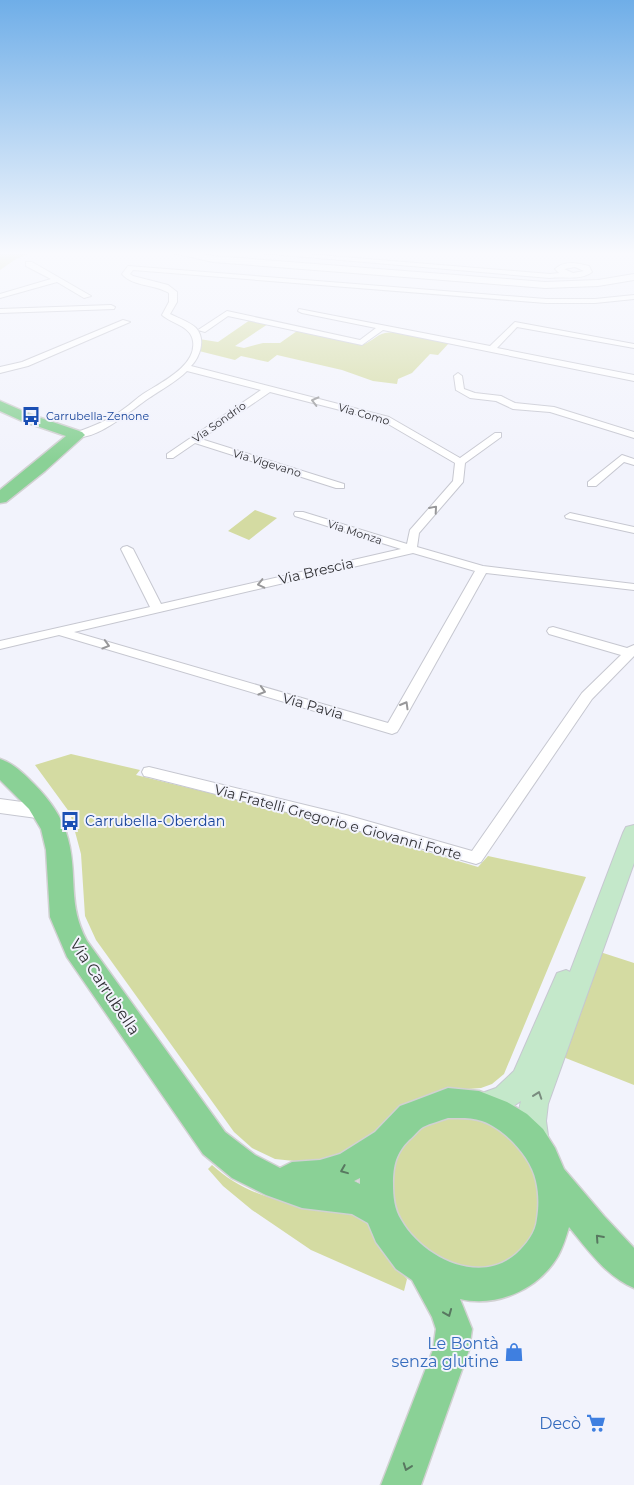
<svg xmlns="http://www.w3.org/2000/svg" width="634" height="1485" font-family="Montserrat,sans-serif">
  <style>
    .green { fill: #d4dba2 }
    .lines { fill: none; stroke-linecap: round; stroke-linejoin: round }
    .minor-casing { stroke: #c6c7d0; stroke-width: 2 }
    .tertiary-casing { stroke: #c6c7d0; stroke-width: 2 }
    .secondary-casing { stroke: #c6c7d0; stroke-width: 2 }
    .primary-casing { stroke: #d1d1d2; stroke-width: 3 }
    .minor { fill: #fff; fill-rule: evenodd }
    .tertiary { fill: #fff; fill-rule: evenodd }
    .secondary { fill: #c4e8ca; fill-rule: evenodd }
    .primary { fill: #8ad196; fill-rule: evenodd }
    .oneway { stroke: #98989a }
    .oneway2 { stroke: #7a8c7f }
    .oneway3 { stroke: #587860 }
    .labels { text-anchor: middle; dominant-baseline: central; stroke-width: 4; stroke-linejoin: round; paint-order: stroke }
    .far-street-label { font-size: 11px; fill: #303034; stroke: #f2f3fc }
    .far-transit-label { font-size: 11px; fill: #164399; stroke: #f2f3fc; text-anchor: start }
    .street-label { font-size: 14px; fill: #303034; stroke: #f2f3fc }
    .transit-label { font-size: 14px; fill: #164399; stroke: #f2f3fc; text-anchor: start }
    .near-street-label { font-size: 16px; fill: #303034; stroke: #f2f3fc }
    .near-shop-label { font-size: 16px; fill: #366cbe; stroke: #f2f3fc; text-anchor: end }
  </style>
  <rect width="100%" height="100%" fill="#f2f3fc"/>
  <path class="green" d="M 0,252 L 34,252 L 16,259 L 0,270 Z
    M 250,320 L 268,324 L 235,346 L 244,348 L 263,343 L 280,343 L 297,331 L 361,345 C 369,344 376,335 385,333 C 401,329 432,340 449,343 L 438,355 L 430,354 L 412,373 L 398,379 L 397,384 L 373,381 L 342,370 L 277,355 L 268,362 L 241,356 L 235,360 L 199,351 L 199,339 L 218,342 Z
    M 255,510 L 277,518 L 249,540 L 228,531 Z
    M 71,754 L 140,770 L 136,775 L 316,819 L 478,867 L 488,856 L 586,877 L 504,1074 L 492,1084 L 481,1088 L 443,1091 L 401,1106 L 371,1135 L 340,1158 L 304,1162 L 275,1159 L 252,1148 L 234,1132 L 96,940 L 85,916 L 81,854 L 70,813 L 35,765 Z
    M 597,951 L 634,963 L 634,1085 L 563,1057 Z
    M 467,1115 L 502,1127 L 538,1166 L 543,1229 L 498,1273 L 431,1264 L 389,1210 L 395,1149 L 431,1119 Z
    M 212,1165 C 256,1205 308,1206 363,1213 L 381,1251 L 407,1279 L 404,1291 L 311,1250 L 252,1210 L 223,1186 L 208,1169 Z"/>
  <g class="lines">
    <g class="minor-casing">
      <path id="minor" d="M 248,252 L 283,252 L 550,274 L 559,273 L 555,269 C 565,260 577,263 589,266 L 592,272 C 580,281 564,276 550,278 ZM 575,267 L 584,271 L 573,273 L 564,269 Z
        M 26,262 L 32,262 L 91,296 L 84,298 L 57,282 L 0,298 L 0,294 L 51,279 L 26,266 Z
        M 128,266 L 546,299 L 595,299 L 634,295 L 634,299 L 595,303 L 546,303 L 133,270 L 130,274 L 133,276 L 168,285 L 177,292 L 177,302 L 170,314 C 178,318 190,322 196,328 C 206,339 200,357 191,366 L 389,417 L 460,458 L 495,433 L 501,433 L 501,437 L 465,463 L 463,482 L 419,533 L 417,547 L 483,566 L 634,584 L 634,590 L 486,573 L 399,729 L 397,732 L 392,734 L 59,635 L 0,649 L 0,641 L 150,607 L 121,549 L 123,547 L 127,546 L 133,549 L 161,604 L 401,549 L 295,516 L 294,514 L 295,512 L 303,512 L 407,544 L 410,530 L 453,481 L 455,463 L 383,421 L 270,392 L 201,439 L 344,484 L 344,488 L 336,488 L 195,443 L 173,458 L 167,458 L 167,454 L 261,390 L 187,371 C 176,382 162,389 149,398 C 131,410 97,441 74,437 L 74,433 C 92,427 110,420 125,408 C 131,404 137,398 143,394 C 160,383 197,366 193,341 C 191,326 172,324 162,315 L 169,302 L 169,293 C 155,284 133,287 122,274 ZM 413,553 L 475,571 L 388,723 L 74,632 Z
        M 111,305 L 115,307 L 114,309 L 0,313 L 0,309 Z
        M 299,309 L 490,346 L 515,322 L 634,344 L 634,348 L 517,327 L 497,348 L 634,375 L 634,381 L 383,330 L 362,345 L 228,316 L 205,332 L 198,330 L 227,311 L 360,340 L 376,328 L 302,313 L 298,311 Z
        M 123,320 L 130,322 L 28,366 L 0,373 L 0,367 L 22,362 Z
        M 458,373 L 462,376 L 464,389 L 475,393 L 501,396 L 515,403 L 554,407 L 634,432 L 634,438 L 550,412 L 513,409 L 496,401 L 470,398 L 456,390 L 454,376 Z
        M 622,455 L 634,459 L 634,465 L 624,462 L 596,486 L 588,486 L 588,482 Z
        M 570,513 L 634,527 L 634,533 L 566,518 L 565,516 Z
        M 553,627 L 627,648 L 634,645 L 634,656 L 592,699 L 481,862 L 476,864 L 346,827 L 149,777 L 144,776 L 142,772 L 144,768 L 149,767 L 346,815 L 472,851 L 582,693 L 621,655 L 549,634 L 547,631 L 549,628 Z"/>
    </g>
    <g class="tertiary-casing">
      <path id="tertiary" d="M 169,252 L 191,252 L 213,256 L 545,282 L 598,280 L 634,274 L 634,280 L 598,286 L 545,288 L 213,262 Z
        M 0,799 L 44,805 L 51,807 L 53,812 L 51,817 L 44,819 L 0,813 Z"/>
    </g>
    <g class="secondary-casing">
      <path id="secondary" d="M 634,825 L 634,863 L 548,1104 L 546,1121 L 549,1143 L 545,1153 L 535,1157 L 525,1153 C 518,1137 516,1118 521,1101 L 509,1109 L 481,1119 L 471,1115 L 467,1106 L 471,1097 L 496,1088 L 514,1071 L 557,973 L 566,970 L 570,972 L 623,833 L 626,827 Z"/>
    </g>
    <g class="primary-casing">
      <path id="primary" d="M 0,401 L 32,415 L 82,432 L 85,435 L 45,471 L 6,502 L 0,503 L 0,490 L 66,436 L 22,421 L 0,411 Z
        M 0,759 C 13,763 24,774 34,784 C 49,799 63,818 68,839 C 78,876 67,904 87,941 L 225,1132 L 255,1155 L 280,1168 L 292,1162 L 320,1160 L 340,1154 L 375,1132 L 400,1106 L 411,1102 L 448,1088 L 479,1091 L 507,1102 L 527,1114 L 543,1129 L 555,1148 L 564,1169 L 604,1216 L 634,1248 L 634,1288 C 607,1277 587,1249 569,1227 C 566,1237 563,1247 558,1256 C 539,1289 497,1308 460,1299 L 472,1329 L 469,1350 L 421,1485 L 381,1485 L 433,1350 L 436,1329 L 432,1317 L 412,1280 L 396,1269 L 376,1242 L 368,1223 L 352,1214 L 302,1208 L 266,1195 L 232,1178 L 203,1154 L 67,957 L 50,917 L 46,850 L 41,829 L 29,809 L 0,780 ZM 448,1118 C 459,1118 471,1117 482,1121 C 505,1129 531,1157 536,1181 C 539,1194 539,1206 537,1219 C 536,1232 526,1245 516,1254 C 479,1286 422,1257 401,1220 C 394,1209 393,1196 393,1184 C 393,1165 396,1153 409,1140 C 414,1136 418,1130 423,1127 C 431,1123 440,1121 448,1118 ZM 360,1178 L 360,1184 L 354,1181 Z"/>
    </g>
    <use href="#minor" class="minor"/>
    <use href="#tertiary" class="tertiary"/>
    <use href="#secondary" class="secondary"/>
    <use href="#primary" class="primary"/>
  </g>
  <defs><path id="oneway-chevron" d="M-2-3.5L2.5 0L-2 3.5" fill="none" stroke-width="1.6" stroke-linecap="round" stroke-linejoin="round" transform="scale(1.25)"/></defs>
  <g class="oneway">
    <use href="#oneway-chevron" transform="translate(315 401) rotate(-166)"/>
    <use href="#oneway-chevron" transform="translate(434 509) rotate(-49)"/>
    <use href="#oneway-chevron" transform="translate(261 584) rotate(167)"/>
    <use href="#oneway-chevron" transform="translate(106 645) rotate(16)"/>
    <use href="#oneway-chevron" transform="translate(262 691) rotate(16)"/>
    <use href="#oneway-chevron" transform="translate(405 705) rotate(-60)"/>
  </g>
  <use class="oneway2" href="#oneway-chevron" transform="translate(538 1095) rotate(-71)"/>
  <g class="oneway3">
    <use href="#oneway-chevron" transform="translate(344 1170) rotate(158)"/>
    <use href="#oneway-chevron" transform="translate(599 1238) rotate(-132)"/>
    <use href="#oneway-chevron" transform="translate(448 1313) rotate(68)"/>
    <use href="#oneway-chevron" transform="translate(407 1467) rotate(110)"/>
  </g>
  <linearGradient id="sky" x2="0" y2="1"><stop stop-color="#6faee8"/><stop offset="0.55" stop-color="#f9fafe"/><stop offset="1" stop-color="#f9fafe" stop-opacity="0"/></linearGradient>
  <rect width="634" height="460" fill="url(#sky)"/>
  <defs>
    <g id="bus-bare" transform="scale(1.5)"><path d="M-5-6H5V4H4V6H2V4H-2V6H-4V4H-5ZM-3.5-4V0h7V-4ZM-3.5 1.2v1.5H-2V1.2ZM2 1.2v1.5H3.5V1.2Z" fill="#1a4fb4" stroke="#f2f3fc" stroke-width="2.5" paint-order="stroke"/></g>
    <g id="shop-bare" transform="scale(1.5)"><path d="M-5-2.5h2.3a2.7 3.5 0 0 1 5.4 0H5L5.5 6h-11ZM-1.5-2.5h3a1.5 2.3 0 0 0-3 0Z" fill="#3f7fe0" stroke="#f2f3fc" stroke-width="2.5" paint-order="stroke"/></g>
    <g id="supermarket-bare" transform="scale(1.5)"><path d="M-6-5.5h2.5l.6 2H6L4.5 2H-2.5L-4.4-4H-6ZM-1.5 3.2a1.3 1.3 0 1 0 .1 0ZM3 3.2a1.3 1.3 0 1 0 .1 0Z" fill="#3f7fe0" stroke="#f2f3fc" stroke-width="2.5" paint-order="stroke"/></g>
  </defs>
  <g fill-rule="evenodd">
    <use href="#bus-bare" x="31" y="416"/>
    <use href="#bus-bare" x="70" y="821"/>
    <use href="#shop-bare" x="514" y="1352"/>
    <use href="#supermarket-bare" x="596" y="1423"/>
  </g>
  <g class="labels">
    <g class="far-street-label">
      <text transform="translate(364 414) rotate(16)">Via Como</text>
      <text transform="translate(219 422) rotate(-35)">Via Sondrio</text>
      <text transform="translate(267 463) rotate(17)">Via Vigevano</text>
      <text transform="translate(355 532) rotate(18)">Via Monza</text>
    </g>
    <g class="far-transit-label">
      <text x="46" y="416">Carrubella-Zenone</text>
    </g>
    <g class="street-label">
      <text transform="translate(316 571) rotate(-13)">Via Brescia</text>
      <text transform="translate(313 706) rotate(16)">Via Pavia</text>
      <text transform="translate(338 822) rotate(15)">Via Fratelli Gregorio e Giovanni Forte</text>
    </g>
    <g class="transit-label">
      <text x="85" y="821">Carrubella-Oberdan</text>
    </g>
    <g class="near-street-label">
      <text transform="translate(105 987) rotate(56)">Via Carrubella</text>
    </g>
    <g class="near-shop-label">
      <text x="499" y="1343">Le Bontà<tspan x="499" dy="18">senza glutine</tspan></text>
      <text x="581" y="1423">Decò</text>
    </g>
  </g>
</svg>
